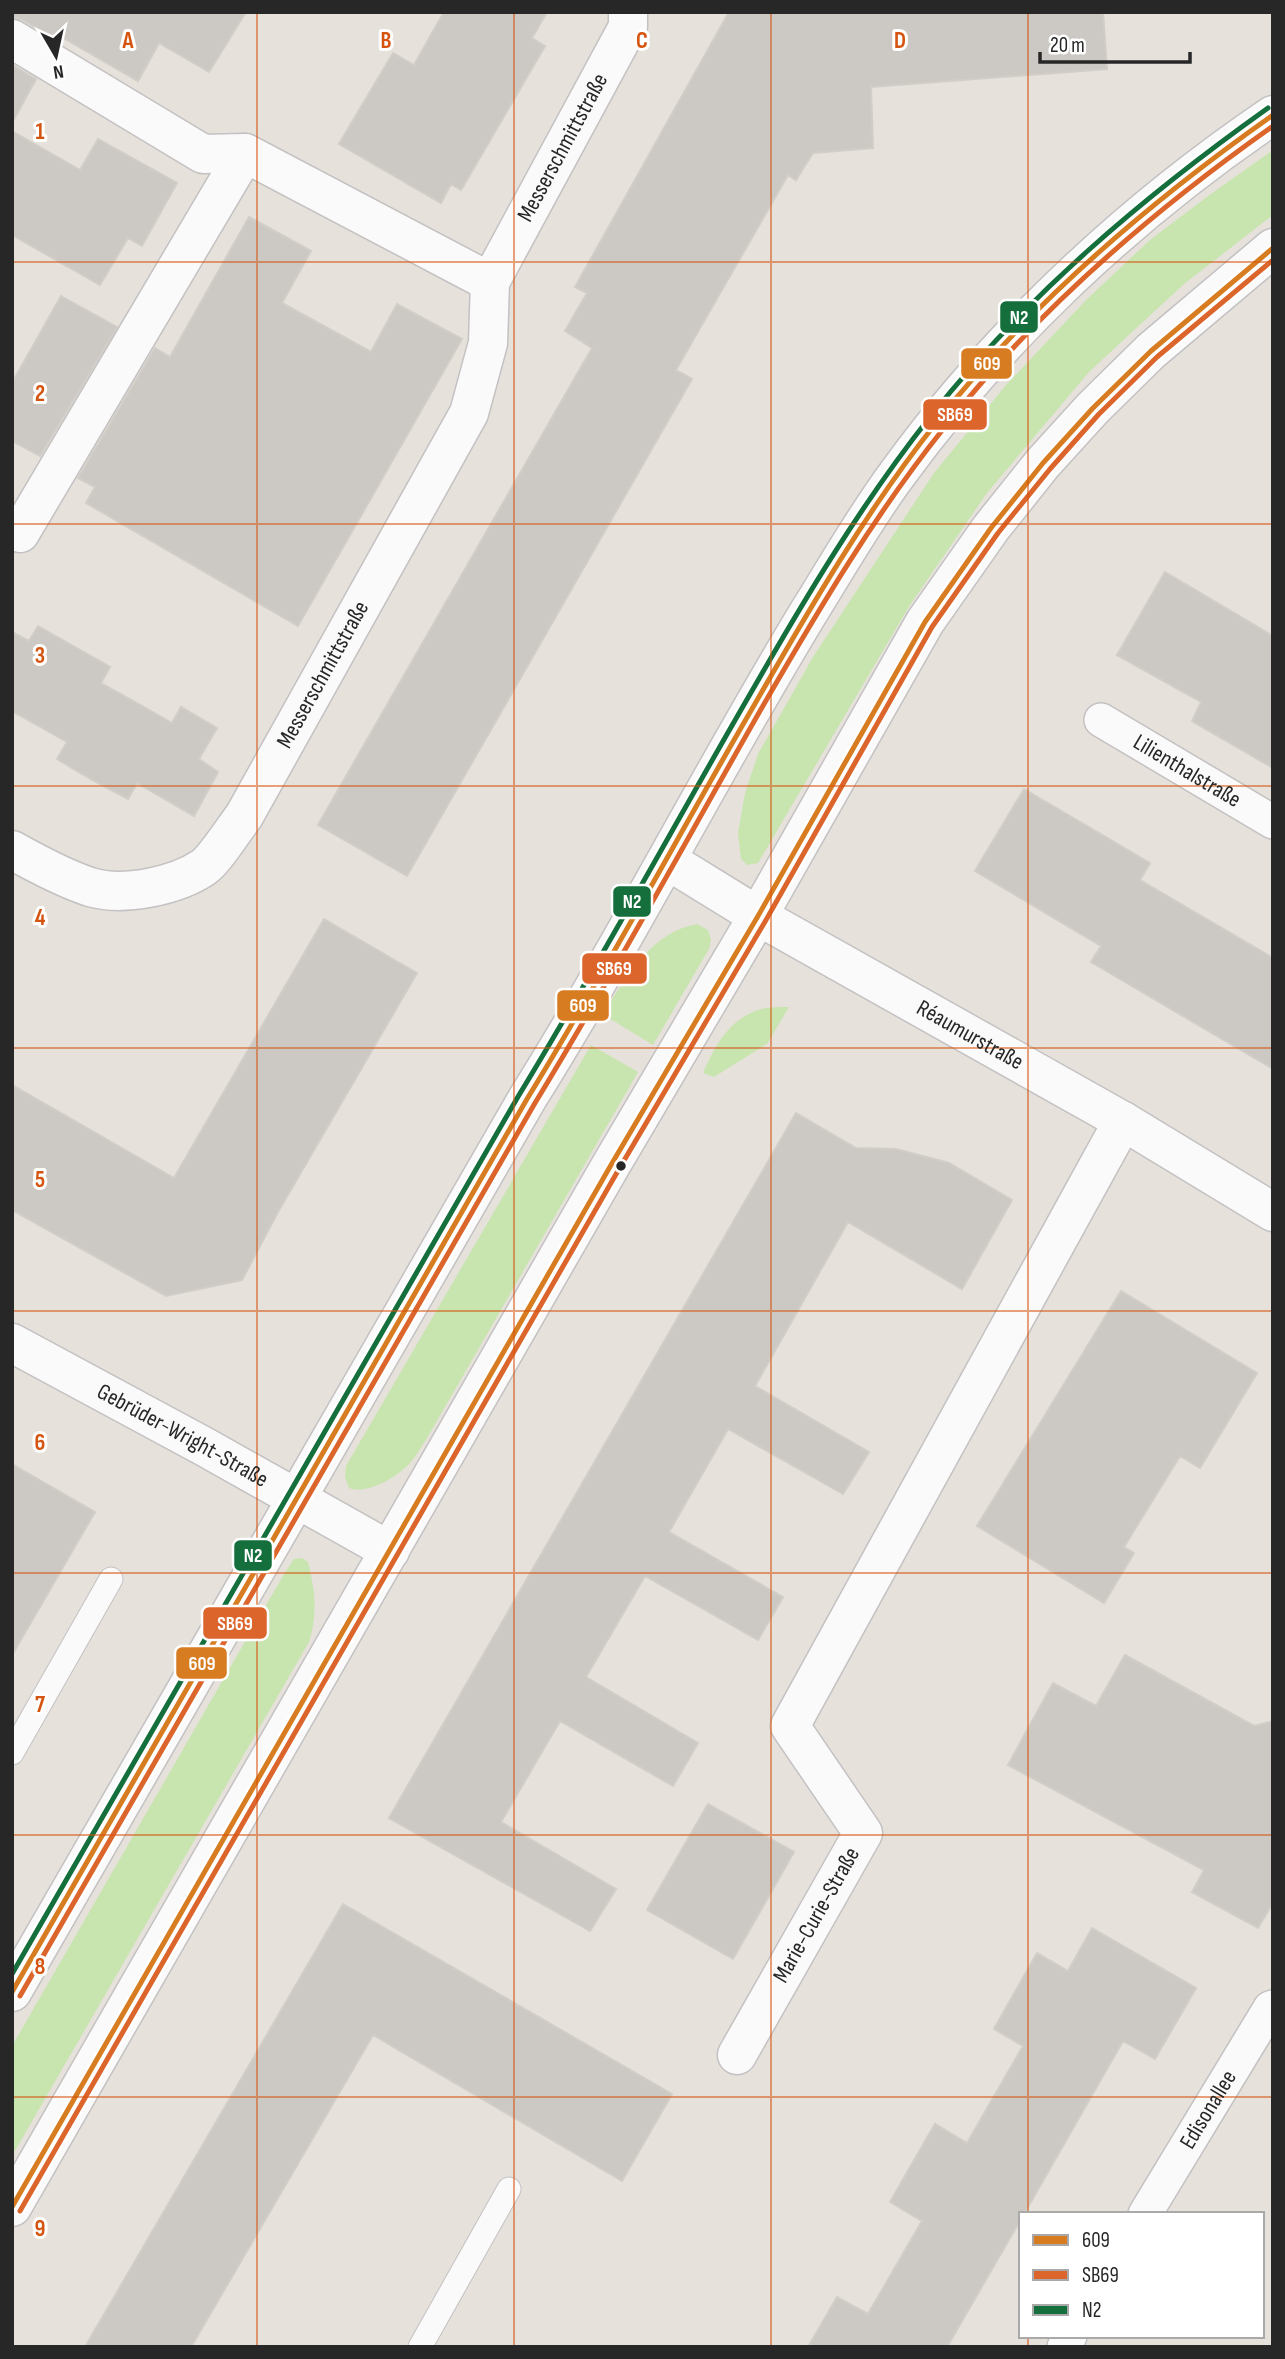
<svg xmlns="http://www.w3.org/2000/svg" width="1285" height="2359" font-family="'Sofia Sans Condensed',sans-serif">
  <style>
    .green { fill: #c8e5b0 }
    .building { fill: #ccc9c5; stroke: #d1cdc7; stroke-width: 2 }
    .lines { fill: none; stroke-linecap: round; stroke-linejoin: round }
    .service-casing { stroke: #c3c1c2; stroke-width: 25 }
    .pedestrian-casing { stroke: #c3c1c2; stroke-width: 36 }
    .minor-casing { stroke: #c3c1c2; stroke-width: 41 }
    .tertiary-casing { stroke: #c3c1c2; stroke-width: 41 }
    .service { stroke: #fbfafa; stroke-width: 23 }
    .pedestrian { stroke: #fbfafa; stroke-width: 33 }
    .minor { stroke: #fbfafa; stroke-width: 38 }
    .tertiary { stroke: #fbfafa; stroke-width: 38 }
    .bus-1-casing { stroke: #fff; stroke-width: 10 }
    .bus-2-casing { stroke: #fff; stroke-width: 10 }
    .bus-3-casing { stroke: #fff; stroke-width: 10 }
    .bus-1 { stroke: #d77c20; stroke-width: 5 }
    .bus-2 { stroke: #dc652c; stroke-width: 5 }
    .bus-3 { stroke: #156f3d; stroke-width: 5 }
    .grid { fill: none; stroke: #d5540f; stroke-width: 2; stroke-opacity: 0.55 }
    .bus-dot { fill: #272727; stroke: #fff; stroke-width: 2.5 }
    .labels { text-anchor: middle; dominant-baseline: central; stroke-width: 6; stroke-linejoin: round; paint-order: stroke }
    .street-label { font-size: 23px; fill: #272727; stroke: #fff }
    .grid-label { font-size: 23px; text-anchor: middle; font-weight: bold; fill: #d5540f; stroke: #fff; stroke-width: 6; stroke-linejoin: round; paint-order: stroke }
    .line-badge { stroke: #fff; stroke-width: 2.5 }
    .badge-label { font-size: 19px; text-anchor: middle; font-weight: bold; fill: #fff }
  </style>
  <rect width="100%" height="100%" fill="#e6e1db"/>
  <path class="green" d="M 1273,150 L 1273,215 L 1184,284 L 1089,372 L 987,493 L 910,605 L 758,863 L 747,865 L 741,859 L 738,833 L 745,793 L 758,754 L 813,657 L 934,473 L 1006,385 L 1086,300 L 1150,240 L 1208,196 Z
    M 697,924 L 708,930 L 711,940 L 709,949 L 653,1045 L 602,1014 C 627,978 650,932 697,924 Z
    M 789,1007 L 767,1044 L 714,1077 L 703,1073 C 716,1044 729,1019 761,1009 C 770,1007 780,1007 789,1007 Z
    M 591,1045 L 638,1072 L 426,1440 C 420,1448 416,1457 409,1464 C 396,1478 366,1495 349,1488 L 345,1477 L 346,1466 Z
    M 302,1558 L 308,1562 C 315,1590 318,1614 309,1642 L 12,2156 L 12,2046 L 284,1574 L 294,1559 Z"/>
  <path class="building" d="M 12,12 L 246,12 L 209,72 L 159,43 L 138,81 L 60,36 L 58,41 L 23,20 L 12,17 Z
    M 444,12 L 547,12 L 532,38 L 545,46 L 461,190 L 451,184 L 441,203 L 339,144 L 393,53 L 414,65 Z
    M 729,12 L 1103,12 L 1107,69 L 871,87 L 873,148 L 813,153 L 796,180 L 788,175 L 676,370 L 692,379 L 407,876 L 318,825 L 592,348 L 565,331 L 587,293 L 575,287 Z
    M 12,65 L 36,79 L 12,123 Z
    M 12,131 L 80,170 L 98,139 L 177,183 L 142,246 L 128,238 L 100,285 L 12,235 Z
    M 249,217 L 311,251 L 282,303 L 371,352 L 397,304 L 462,339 L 298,626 L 86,503 L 95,487 L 78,478 L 155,348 L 170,357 Z
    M 61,296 L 117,327 L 40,456 L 12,441 L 12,383 Z
    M 1165,572 L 1273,636 L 1273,768 L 1192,721 L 1201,702 L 1117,655 Z
    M 38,626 L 110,667 L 101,683 L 137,703 L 172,723 L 181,707 L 217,728 L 199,759 L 218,772 L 194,816 L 137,783 L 128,799 L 92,780 L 57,759 L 67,742 L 12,711 L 12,632 L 29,641 Z
    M 1024,789 L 1150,863 L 1140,880 L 1273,958 L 1273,1069 L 1091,962 L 1101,946 L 975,871 Z
    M 324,919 L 417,973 L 278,1212 L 242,1280 L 166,1296 L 12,1210 L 12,1085 L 174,1178 Z
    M 796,1113 L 856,1148 L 896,1149 L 949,1163 L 1012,1200 L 962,1289 L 848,1222 L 755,1386 L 869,1452 L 843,1494 L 728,1429 L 669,1532 L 783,1597 L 758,1640 L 645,1576 L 586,1677 L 698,1743 L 673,1786 L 560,1721 L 501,1822 L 616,1889 L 590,1931 L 389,1818 Z
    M 1121,1291 L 1257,1373 L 1200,1468 L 1180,1456 L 1124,1547 L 1134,1553 L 1104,1603 L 977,1526 Z
    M 12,1464 L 95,1512 L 12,1655 Z
    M 1125,1655 L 1254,1726 L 1273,1721 L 1273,1903 L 1258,1928 L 1192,1892 L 1204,1870 L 1008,1765 L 1053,1683 L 1096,1706 Z
    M 708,1804 L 794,1852 L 733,1959 L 647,1910 Z
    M 343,1904 L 672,2094 L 622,2181 L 373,2035 L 191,2347 L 85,2347 Z
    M 1092,1928 L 1196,1988 L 1155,2059 L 1123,2041 L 1024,2214 L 1021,2214 L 1021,2219 L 947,2347 L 808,2347 L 837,2297 L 868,2314 L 922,2221 L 890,2202 L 935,2124 L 967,2143 L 1023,2046 L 994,2029 L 1037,1953 L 1068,1971 Z"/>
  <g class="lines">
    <g class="service-casing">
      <path id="service" d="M 12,1753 L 111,1579
        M 420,2347 L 509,2189"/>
    </g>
    <g class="pedestrian-casing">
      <g id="pedestrian">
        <path id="s1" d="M 1101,720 L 1273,822"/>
        <path id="s2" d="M 1145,2214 L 1270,2008 L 1273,2007"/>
        <path d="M 1064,2347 L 1070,2336"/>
      </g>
    </g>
    <g class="minor-casing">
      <g id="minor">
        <path d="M 12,39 L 203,154 L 245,153 L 490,282"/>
        <path d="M 20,533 L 245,153"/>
        <path id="s3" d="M 12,850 C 37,864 63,878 90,887 C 123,897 176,886 204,867 C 215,859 234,829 244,816 L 469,413 L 488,343 L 490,282 L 628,27 L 628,12"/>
        <path id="s4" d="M 667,860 L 758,916 L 1123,1121 L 1273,1212"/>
        <path id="s5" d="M 12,1343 L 205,1447 L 390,1551"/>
        <path id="s6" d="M 737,2055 L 863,1833 L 790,1726 L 1123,1121"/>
      </g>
    </g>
    <g class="tertiary-casing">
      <path id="tertiary" d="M 12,1992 L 527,1099 C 627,939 712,771 810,610 C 838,565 866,516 898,473 C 999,334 1130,212 1273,115
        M 12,2207 L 611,1165 L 758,916 L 925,622 L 991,528 L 1043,463 L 1093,408 L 1151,351 L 1273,248"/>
    </g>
    <use href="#service" class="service"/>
    <use href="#pedestrian" class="pedestrian"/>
    <use href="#minor" class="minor"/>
    <use href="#tertiary" class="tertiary"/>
    <g class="bus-1-casing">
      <path id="bus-1" d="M 12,1992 L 527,1099 C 607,969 679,834 756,702 C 811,606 867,510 936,423 C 1031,303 1148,203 1273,115
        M 12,2207 L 611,1165 L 758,916 L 925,622 L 991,528 L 1043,463 L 1093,408 L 1151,351 L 1273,248"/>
    </g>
    <g class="bus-2-casing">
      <path id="bus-2" d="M 20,1996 L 535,1103 C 615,972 688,837 764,704 C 819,609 875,514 944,428 C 1037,310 1151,212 1273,126
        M 20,2211 L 619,1169 L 766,920 L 932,627 L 998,533 L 1050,469 L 1099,414 L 1157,357 L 1273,260"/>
    </g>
    <g class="bus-3-casing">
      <path id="bus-3" d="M 12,1974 L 519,1095 C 599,964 672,829 749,696 C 804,600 861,504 930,417 C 1026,296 1143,197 1268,108"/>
    </g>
    <use href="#bus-1" class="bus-1"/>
    <use href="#bus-2" class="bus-2"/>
    <use href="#bus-3" class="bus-3"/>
  </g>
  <path class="grid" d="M 257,12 L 257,2347M 514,12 L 514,2347M 771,12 L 771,2347M 1028,12 L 1028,2214M 12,262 L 1273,262M 12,524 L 1273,524M 12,786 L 1273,786M 12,1048 L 1273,1048M 12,1311 L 1273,1311M 12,1573 L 1273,1573M 12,1835 L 1273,1835M 12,2097 L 1273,2097M 1028,2336 L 1028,2347"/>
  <circle class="bus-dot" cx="621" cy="1166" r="6"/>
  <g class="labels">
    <g class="street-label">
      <text stroke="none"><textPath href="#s3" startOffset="1018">Messerschmittstraße</textPath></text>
      <text stroke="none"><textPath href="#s3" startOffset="432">Messerschmittstraße</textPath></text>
      <text stroke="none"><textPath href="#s1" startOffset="100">Lilienthalstraße</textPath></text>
      <text stroke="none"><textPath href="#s4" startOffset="350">Réaumurstraße</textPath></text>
      <text stroke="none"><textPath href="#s5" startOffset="194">Gebrüder-Wright-Straße</textPath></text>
      <text stroke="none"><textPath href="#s6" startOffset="161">Marie-Curie-Straße</textPath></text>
      <text stroke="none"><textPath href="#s2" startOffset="122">Edisonallee</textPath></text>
    </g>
  </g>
  <g class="grid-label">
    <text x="128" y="48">A</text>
    <text x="386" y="48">B</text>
    <text x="642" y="48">C</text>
    <text x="900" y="48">D</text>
    <text x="40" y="139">1</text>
    <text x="40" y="401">2</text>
    <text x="40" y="663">3</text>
    <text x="40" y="925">4</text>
    <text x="40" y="1187">5</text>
    <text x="40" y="1450">6</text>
    <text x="40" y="1712">7</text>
    <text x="40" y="1974">8</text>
    <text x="40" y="2236">9</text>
  </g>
  <g class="line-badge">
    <rect x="999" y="300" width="40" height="34" rx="7" fill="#156f3d"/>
    <rect x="960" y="347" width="53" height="33" rx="7" fill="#d77c20"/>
    <rect x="922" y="398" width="66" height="33" rx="7" fill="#dc652c"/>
    <rect x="612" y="885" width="40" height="33" rx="7" fill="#156f3d"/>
    <rect x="581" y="952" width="67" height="33" rx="7" fill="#dc652c"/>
    <rect x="556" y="989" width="54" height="33" rx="7" fill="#d77c20"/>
    <rect x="233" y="1539" width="40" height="33" rx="7" fill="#156f3d"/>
    <rect x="202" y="1606" width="66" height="34" rx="7" fill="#dc652c"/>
    <rect x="175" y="1646" width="53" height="34" rx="7" fill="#d77c20"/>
  </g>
  <g class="badge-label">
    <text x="1019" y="324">N2</text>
    <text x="987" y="370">609</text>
    <text x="955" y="421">SB69</text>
    <text x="632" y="908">N2</text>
    <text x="614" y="975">SB69</text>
    <text x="583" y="1012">609</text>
    <text x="253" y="1562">N2</text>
    <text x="235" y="1630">SB69</text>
    <text x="202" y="1670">609</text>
  </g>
  <rect width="1285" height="2359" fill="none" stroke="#272727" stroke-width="28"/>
  <rect x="1019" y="2212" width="245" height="126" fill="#ffffff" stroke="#a9a9a9" stroke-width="2"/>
  <rect x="1033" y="2235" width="35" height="10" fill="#d77c20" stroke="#a9a9a9" stroke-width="2"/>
  <text x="1082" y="2247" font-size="21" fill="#272727">609</text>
  <rect x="1033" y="2270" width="35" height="10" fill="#dc652c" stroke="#a9a9a9" stroke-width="2"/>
  <text x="1082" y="2282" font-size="21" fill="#272727">SB69</text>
  <rect x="1033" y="2305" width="35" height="10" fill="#156f3d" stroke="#a9a9a9" stroke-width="2"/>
  <text x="1082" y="2317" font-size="21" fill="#272727">N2</text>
  <g transform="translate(56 56) rotate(171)" stroke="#ffffff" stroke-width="5" paint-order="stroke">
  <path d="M0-5L12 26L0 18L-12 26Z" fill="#272727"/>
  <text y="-10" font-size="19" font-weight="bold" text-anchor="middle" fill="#272727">N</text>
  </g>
  <path d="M1040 52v10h150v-10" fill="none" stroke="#272727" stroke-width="3.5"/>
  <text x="1050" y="52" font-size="21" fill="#272727" stroke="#ffffff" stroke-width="5" paint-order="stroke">20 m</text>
</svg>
